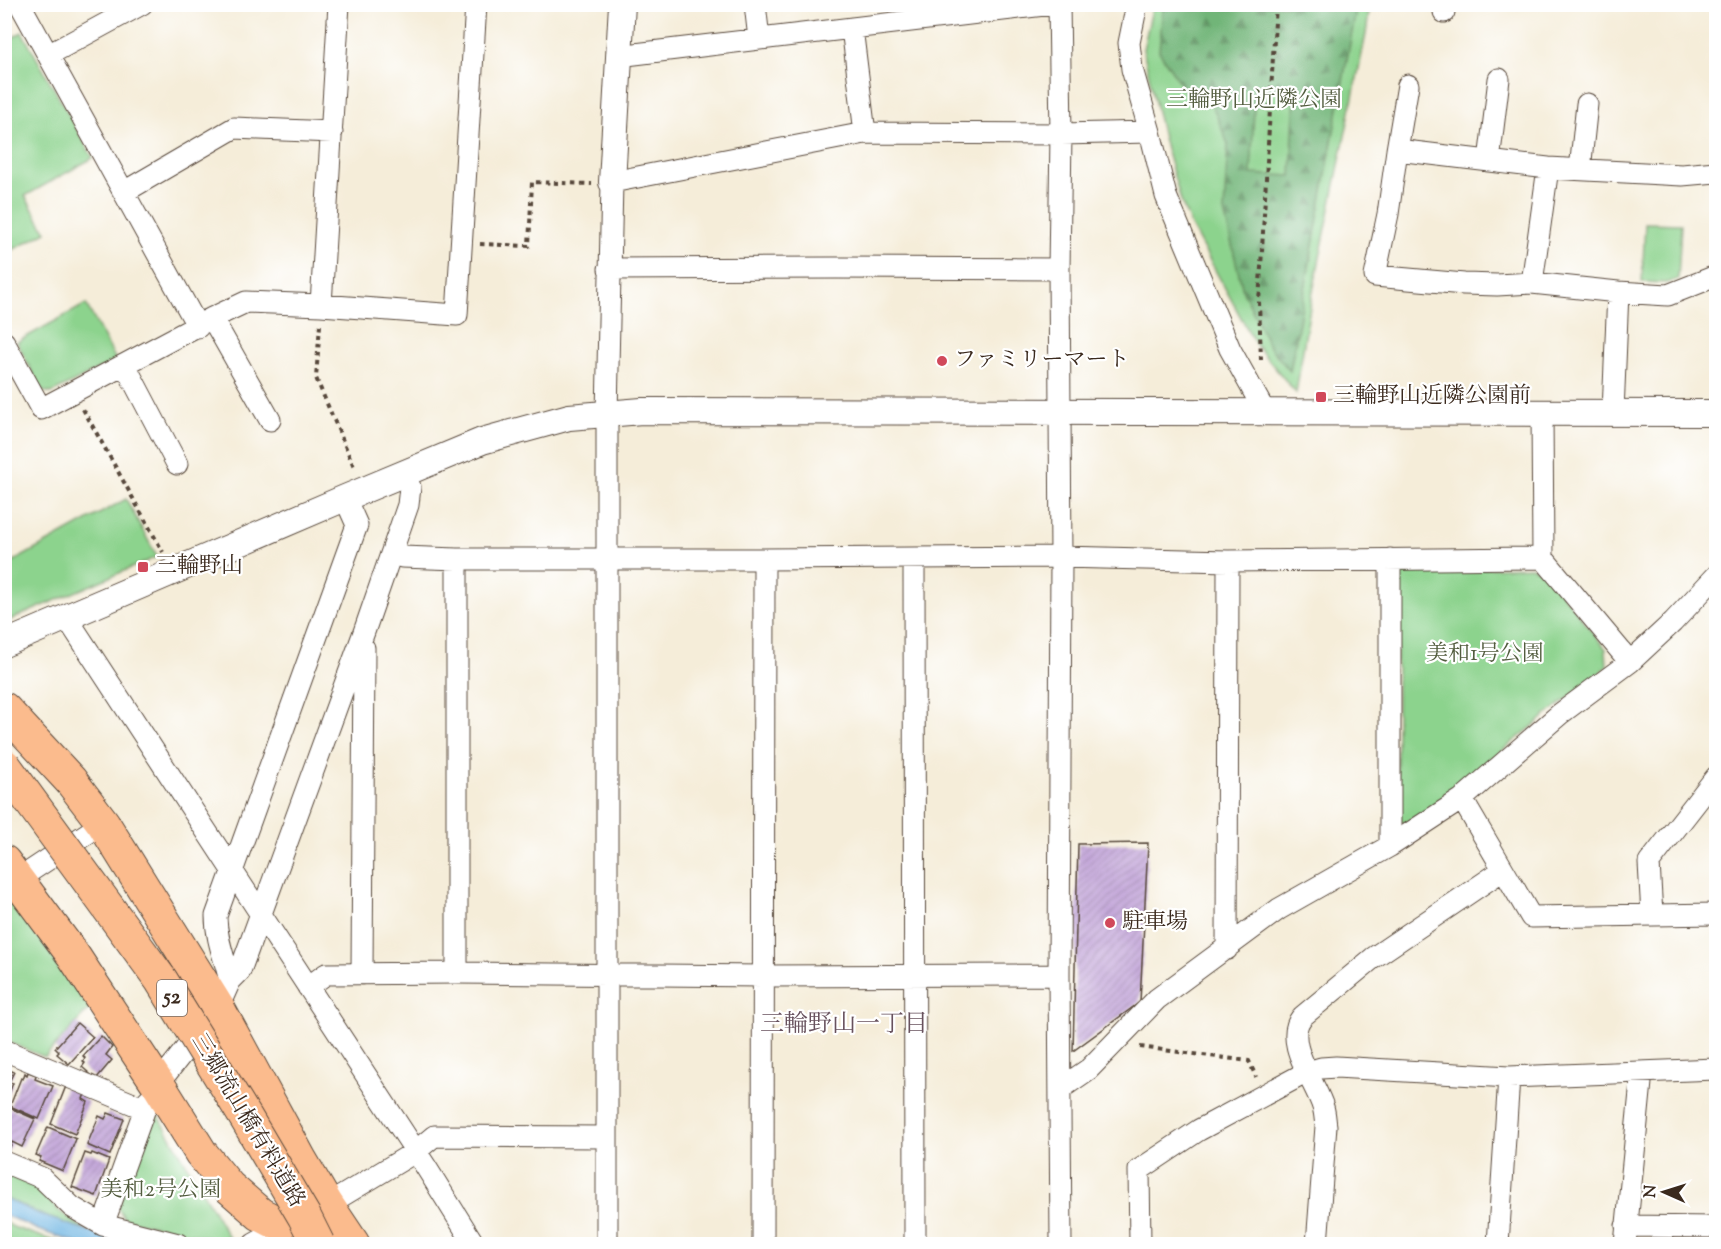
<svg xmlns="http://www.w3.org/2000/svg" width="1721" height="1249" font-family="'Sorts Mill Goudy','Noto Serif JP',serif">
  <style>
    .green { fill: #8cd38d; stroke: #647e56; stroke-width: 1.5 }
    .forest { fill: url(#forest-firs); stroke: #56704b; stroke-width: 1.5; fill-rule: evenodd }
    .water { fill: #69b2e1; stroke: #526e80; stroke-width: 1.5 }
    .building { fill: url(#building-hatch) }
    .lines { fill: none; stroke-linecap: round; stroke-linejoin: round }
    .minor-casing { stroke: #57473a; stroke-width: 23 }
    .tertiary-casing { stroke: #57473a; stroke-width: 28 }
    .primary-casing { stroke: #57473a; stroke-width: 35 }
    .path { stroke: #57473a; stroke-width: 4; stroke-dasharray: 4.5 4.5; stroke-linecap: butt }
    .minor { stroke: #fff; stroke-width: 21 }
    .tertiary { stroke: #fff; stroke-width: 26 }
    .primary { stroke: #fbbb8d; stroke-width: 33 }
    .primary-bridge-casing { stroke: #57473a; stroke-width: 35; stroke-linecap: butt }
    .primary-bridge { stroke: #fbbb8d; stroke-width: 33 }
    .poi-dot { fill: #d1495b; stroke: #fff; stroke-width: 2 }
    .labels { text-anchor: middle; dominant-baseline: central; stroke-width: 4.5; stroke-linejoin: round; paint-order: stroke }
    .shield { fill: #fff; stroke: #766a62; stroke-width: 1.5 }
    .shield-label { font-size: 21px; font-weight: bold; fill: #3b2a1e }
    .park-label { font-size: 22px; fill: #535d3f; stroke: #fff }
    .poi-label { font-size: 22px; fill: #3b2a1e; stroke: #fff; text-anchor: start }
    .street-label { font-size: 22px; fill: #3b2a1e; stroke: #fff }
    .neighbourhood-label { font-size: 24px; fill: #68525e; stroke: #fff }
  </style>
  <defs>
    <pattern id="forest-firs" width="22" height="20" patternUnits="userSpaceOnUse" patternTransform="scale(1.5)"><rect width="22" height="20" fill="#71b578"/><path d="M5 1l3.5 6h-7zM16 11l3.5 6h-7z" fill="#5e9362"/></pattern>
    <pattern id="building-hatch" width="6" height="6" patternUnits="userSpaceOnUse" patternTransform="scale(1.5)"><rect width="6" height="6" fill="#bd9dd6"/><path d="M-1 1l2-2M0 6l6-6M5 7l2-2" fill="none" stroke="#9b80ad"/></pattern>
  </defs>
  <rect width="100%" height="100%" fill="#fff"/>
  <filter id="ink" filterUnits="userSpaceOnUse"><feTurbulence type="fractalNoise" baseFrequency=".0167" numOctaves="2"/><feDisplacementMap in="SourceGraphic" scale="12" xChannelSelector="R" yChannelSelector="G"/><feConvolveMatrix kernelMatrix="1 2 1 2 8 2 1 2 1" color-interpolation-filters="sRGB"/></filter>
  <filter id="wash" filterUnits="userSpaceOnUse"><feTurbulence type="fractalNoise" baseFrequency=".008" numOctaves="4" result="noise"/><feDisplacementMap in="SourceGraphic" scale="24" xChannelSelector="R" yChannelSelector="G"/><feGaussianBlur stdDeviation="1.35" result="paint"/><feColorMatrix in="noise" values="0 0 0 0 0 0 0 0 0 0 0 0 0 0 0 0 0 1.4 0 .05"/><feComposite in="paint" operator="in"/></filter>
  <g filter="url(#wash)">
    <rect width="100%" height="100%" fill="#f5edd9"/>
    <path class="green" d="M 1153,5 L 1370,5 L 1366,34 L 1311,301 L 1296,393 L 1256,345 L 1191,226 L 1181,201 L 1163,138 L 1143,49 Z
      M 22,32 L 93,158 L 25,196 L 46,232 L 5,254 L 5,42 Z
      M 1645,223 L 1681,224 L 1678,279 L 1666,283 L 1642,282 Z
      M 86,304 L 116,360 L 52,393 L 42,391 L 17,342 Z
      M 126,499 L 157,557 L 5,622 L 5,566 Z
      M 1532,567 L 1545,573 L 1606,649 L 1607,667 L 1409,825 L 1397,820 L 1397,577 L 1405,571 Z
      M 10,898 L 90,1008 L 45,1057 L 5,1041 L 4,901 Z
      M 153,1106 L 232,1243 L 125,1219 L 117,1207 Z
      M 5,1173 L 36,1187 L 60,1212 L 90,1232 L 44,1216 L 5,1198 Z
      M 5,1222 L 13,1227 L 63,1244 L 5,1244 Z"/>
    <path class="forest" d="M 1163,5 L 1357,5 L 1290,371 L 1269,346 L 1243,291 L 1224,212 L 1228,144 L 1211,102 L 1187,94 L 1159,51 ZM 1255,87 L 1295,89 L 1291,176 L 1251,174 Z"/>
    <path class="water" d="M 4,1198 L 44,1216 L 128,1244 L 80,1244 L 38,1230 L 5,1215 Z"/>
    <g id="blocks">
      <path class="building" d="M 1148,843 L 1140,1002 L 1073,1051 L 1078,844 Z
        M 77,1023 L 93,1037 L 69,1064 L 57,1054 L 59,1052 L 55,1048 Z
        M 101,1036 L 112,1047 L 106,1055 L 112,1060 L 96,1079 L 82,1067 L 85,1063 L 83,1061 L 85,1058 L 83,1056 Z
        M 4,1068 L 14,1072 L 9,1082 L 13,1083 L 5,1103 Z
        M 28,1072 L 36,1075 L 35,1079 L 53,1086 L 39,1119 L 10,1106 L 21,1078 L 23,1079 L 25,1073 L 27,1075 Z
        M 66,1086 L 85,1094 L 83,1099 L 88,1102 L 75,1134 L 51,1124 Z
        M 10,1108 L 35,1119 L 22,1147 L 12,1142 L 9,1150 L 4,1148 L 4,1121 Z
        M 108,1113 L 124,1119 L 110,1155 L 87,1145 L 99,1116 L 105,1119 Z
        M 48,1127 L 76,1139 L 63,1171 L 39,1161 L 41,1157 L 36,1155 Z
        M 85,1153 L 91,1155 L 92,1153 L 109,1160 L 96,1196 L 72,1187 Z"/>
    </g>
  </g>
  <g filter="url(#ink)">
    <use href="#blocks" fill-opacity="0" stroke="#57473a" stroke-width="1.5"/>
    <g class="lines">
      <g class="minor-casing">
        <path id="minor" d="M 20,4 L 48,55
          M 142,4 L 48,55 L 198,327
          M 755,4 L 759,39
          M 1059,4 L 1061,134 L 1059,269 L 1061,557 L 1059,975 L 1061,1244
          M 1137,4 L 1129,43 L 1132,69 L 1150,132 L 1166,196 L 1230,349 L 1265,412
          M 1444,12 L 1444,4
          M 852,28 L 865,133
          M 618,56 L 1053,4
          M 1397,150 L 1408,85
          M 1489,161 L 1499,79
          M 1548,168 L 1397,150 L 1388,214 L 1375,276 L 1464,284 L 1497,285 L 1532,283 L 1618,292
          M 1580,170 L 1587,104
          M 124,192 L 234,128 L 332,132
          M 609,269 L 836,268 L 1059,269
          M 1532,283 L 1548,168 L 1682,175 L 1716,172
          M 321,305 L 339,4
          M 212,318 L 270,420
          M 4,342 L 41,409 L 212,318 L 246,302 L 321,305 L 457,315 L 476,4
          M 125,365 L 177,464
          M 1542,411 L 1543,558 L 1630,662
          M 1613,412 L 1618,292 L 1668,295 L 1716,276
          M 392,553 L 402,557 L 457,559 L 764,559 L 1061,557 L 1228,561 L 1543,558
          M 914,559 L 915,1244
          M 67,618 L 426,1167 L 474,1244
          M 1462,799 L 1531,917 L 1716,914
          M 1390,846 L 1390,559
          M 8,886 L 103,823
          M 1652,915 L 1649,863 L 1716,777
          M 1227,949 L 1228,561
          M 457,973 L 457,559
          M 362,974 L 364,648
          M 230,981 C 225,959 216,939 216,916 L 357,525 L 345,498
          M 308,987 L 326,974 L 457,973 L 763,976 L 1059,975
          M 4,1050 L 145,1109
          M 1060,1089 L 1089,1069 L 1157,999 L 1279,909 L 1390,846 L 1462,799 L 1560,714 L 1630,662 L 1673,622 L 1716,576
          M 4,1162 L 42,1178 L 72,1207 L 103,1225 L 178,1244
          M 327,1205 L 415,1152 L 434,1136 L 607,1137
          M 103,1225 L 148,1100 L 153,1096 L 158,1084 L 218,1008 L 230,981 L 240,971 L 364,632 L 408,505 L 410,487 L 404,473
          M 1626,1226 L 1716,1227
          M 254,1244 L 285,1227
          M 607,1244 L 607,414 L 612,182 L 865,133 L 1061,134 L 1150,132
          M 763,1244 L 764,559
          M 1140,1244 L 1139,1170 L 1199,1130 L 1307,1072 L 1321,1068 L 1336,1067 L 1509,1077 L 1716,1069
          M 1317,1244 L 1326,1126 C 1325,1120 1325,1113 1323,1107 C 1316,1083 1281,1039 1303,1016 L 1373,958 L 1503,870
          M 1498,1244 L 1509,1077
          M 1625,1244 L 1642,1072"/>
      </g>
      <g class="tertiary-casing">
        <path id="tertiary" d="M 612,182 L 622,4
          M 4,644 L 345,498 L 482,441 L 569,417 L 642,411 L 1716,413"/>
      </g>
      <g class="primary-casing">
        <path id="primary" d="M 4,709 L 71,781 L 103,823 L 218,1008 L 300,1159 L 327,1205 L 353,1244
          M 4,862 L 73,955 L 158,1084 L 201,1153 L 229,1187 L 260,1214 L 285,1227 L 302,1233 L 319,1244"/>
      </g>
      <path class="path" d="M 480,244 L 529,246 L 532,182 L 592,184
        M 320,325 L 316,378 L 355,469
        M 1261,360 L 1259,302 L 1276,4
        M 83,409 L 163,552
        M 4,670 L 5,677
        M 1140,1047 L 1249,1061 L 1256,1077
        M 4,1238 L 8,1244"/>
      <use href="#minor" class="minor"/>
      <use href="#tertiary" class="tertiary"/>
      <use href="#primary" class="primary"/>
      <g class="primary-bridge-casing">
        <path id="primary-bridge" d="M 4,765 L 161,980 L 246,1118 L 304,1216 L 318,1244"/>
      </g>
      <use href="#primary-bridge" class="primary-bridge"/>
    </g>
  </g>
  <g class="poi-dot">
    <circle cx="942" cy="361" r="6"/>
    <rect x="1315" y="391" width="12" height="12" rx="3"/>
    <rect x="137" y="561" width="12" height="12" rx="3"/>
    <circle cx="1110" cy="923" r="6"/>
  </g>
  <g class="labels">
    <rect class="shield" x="157" y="980" width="30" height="36" rx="4.5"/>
    <g class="shield-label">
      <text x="172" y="998">52</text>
    </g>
    <g class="park-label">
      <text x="1254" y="101">三輪野山近隣公園</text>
      <text x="1485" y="655">美和1号公園</text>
      <text x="161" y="1191">美和2号公園</text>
    </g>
    <g class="poi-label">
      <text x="954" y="361">ファミリーマート</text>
      <text x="1333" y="397">三輪野山近隣公園前</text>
      <text x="155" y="567">三輪野山</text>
      <text x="1122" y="923">駐車場</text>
    </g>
    <g class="street-label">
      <text transform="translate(247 1121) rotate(59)">三郷流山橋有料道路</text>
    </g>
    <g class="neighbourhood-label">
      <text x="844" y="1025">三輪野山一丁目</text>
    </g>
  </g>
  <rect width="1721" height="1249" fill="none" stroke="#fff" stroke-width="24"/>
  <g transform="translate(1664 1192) rotate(273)" stroke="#ffffff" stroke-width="4.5" paint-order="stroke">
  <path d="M0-4.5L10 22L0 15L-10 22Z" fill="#3b2a1e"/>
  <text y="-9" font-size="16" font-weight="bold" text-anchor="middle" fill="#3b2a1e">N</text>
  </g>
</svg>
